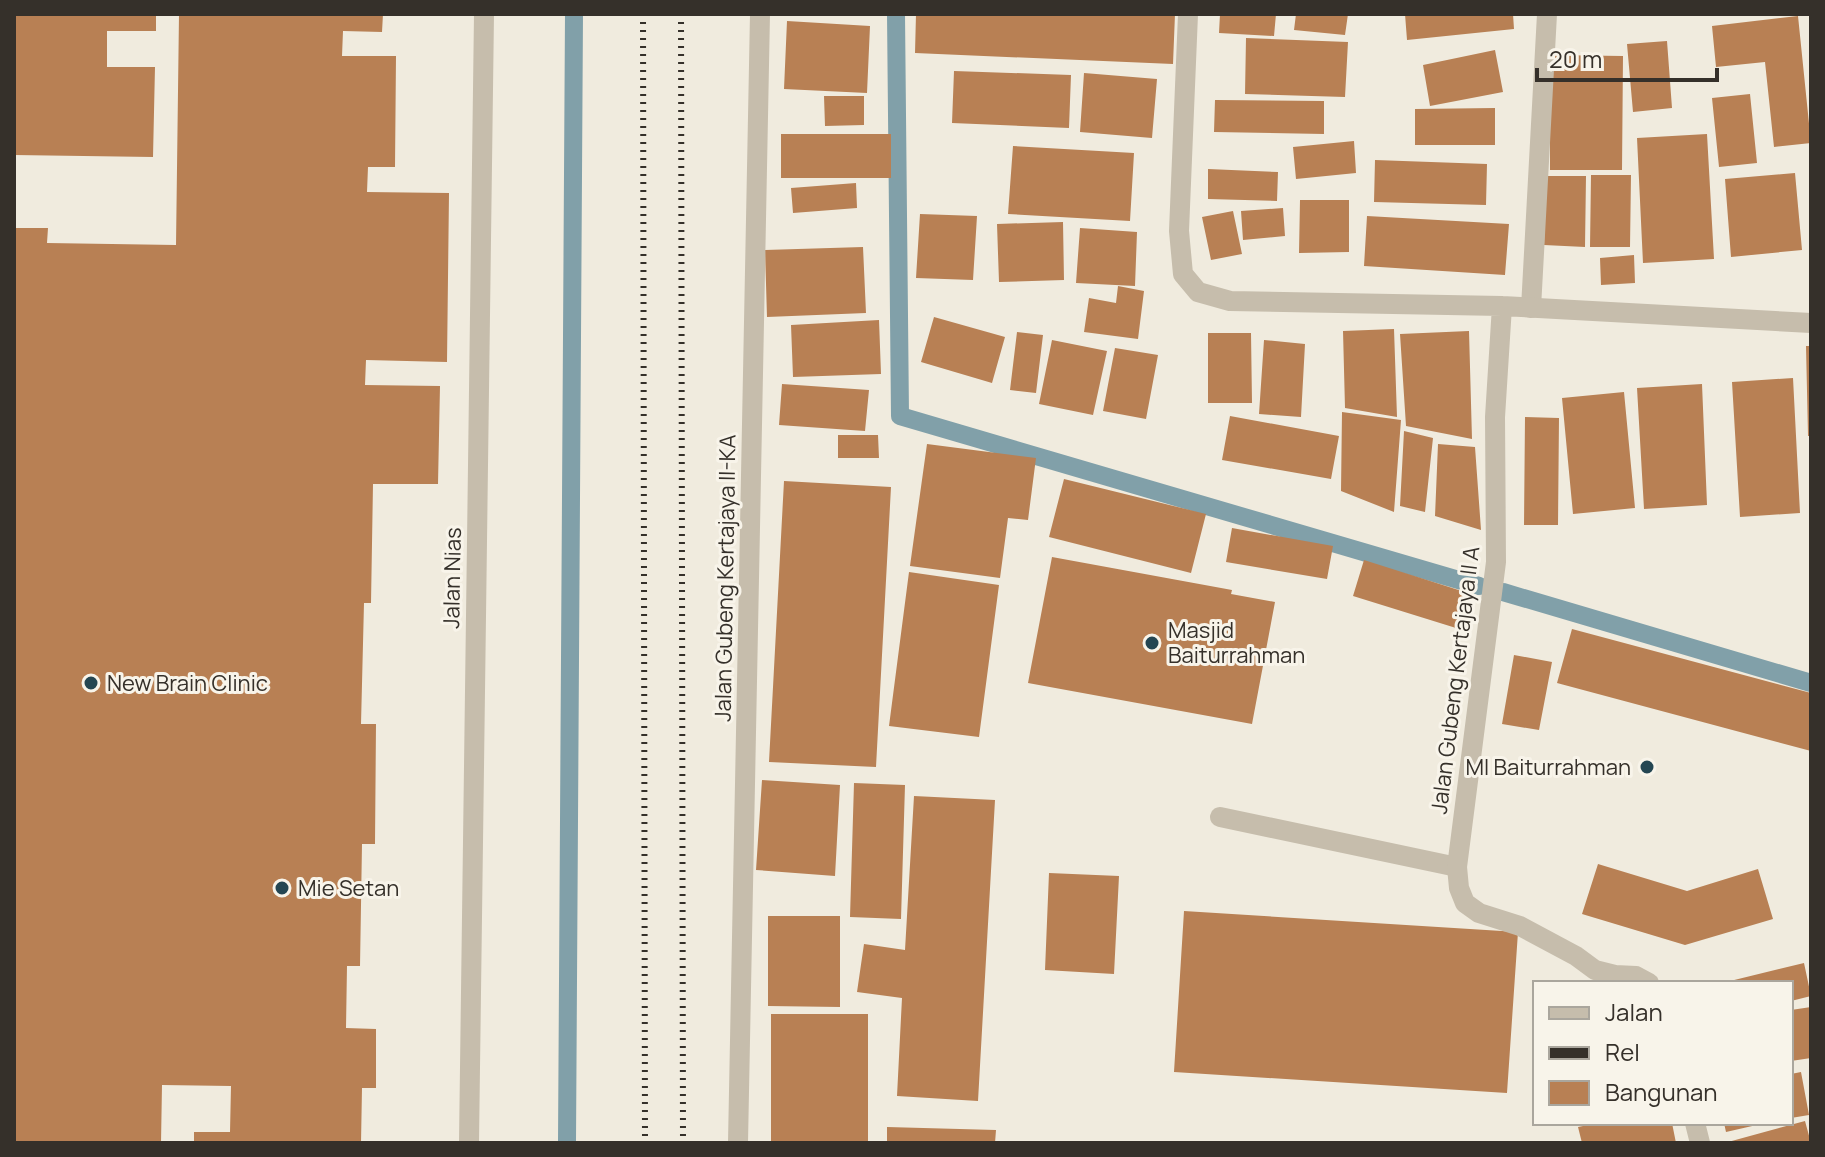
<svg xmlns="http://www.w3.org/2000/svg" width="1825" height="1157" font-family="Manrope,sans-serif">
  <style>
    .lines { fill: none; stroke-linecap: round; stroke-linejoin: round }
    .stream { stroke: #81a0a9; stroke-width: 18 }
    .building { fill: #b88054 }
    .service { stroke: #c6bdac; stroke-width: 20 }
    .minor { stroke: #c6bdac; stroke-width: 20 }
    .tertiary { stroke: #c6bdac; stroke-width: 20 }
    .rail { stroke: #35302a; stroke-width: 6; stroke-dasharray: 2 6; stroke-linecap: butt }
    .poi-dot { fill: #244652; stroke: #f8f4ea; stroke-width: 3 }
    .labels { text-anchor: middle; dominant-baseline: central; stroke-width: 6; stroke-linejoin: round; paint-order: stroke }
    .street-label { font-size: 22px; fill: #35302a; stroke: #f8f4ea }
    .poi-label { font-size: 22px; fill: #35302a; stroke: #f8f4ea; text-anchor: start }
  </style>
  <rect width="100%" height="100%" fill="#f0ebde"/>
  <g class="lines">
    <path class="stream" d="M 896,14 L 900,416 L 1479,586
      M 1503,592 L 1811,683
      M 567,1143 L 574,14"/>
  </g>
  <path class="building" d="M 14,14 L 156,14 L 156,31 L 107,31 L 107,67 L 155,67 L 153,157 L 14,155 Z
    M 179,14 L 383,14 L 382,32 L 343,31 L 342,56 L 396,56 L 395,167 L 368,167 L 367,192 L 449,193 L 447,362 L 366,360 L 365,385 L 440,386 L 438,484 L 373,484 L 371,603 L 364,603 L 361,724 L 376,724 L 375,844 L 362,844 L 360,966 L 347,966 L 346,1028 L 376,1029 L 376,1088 L 362,1088 L 361,1143 L 194,1143 L 194,1132 L 230,1132 L 231,1086 L 162,1085 L 161,1143 L 14,1143 L 14,228 L 48,228 L 47,243 L 176,245 Z
    M 916,14 L 1175,14 L 1173,64 L 915,53 Z
    M 1220,14 L 1276,14 L 1274,36 L 1219,33 Z
    M 1296,14 L 1348,14 L 1345,35 L 1294,30 Z
    M 1405,14 L 1513,14 L 1514,29 L 1407,40 Z
    M 1798,16 L 1811,143 L 1774,147 L 1765,62 L 1716,67 L 1712,26 Z
    M 787,21 L 870,26 L 867,93 L 784,89 Z
    M 1246,38 L 1348,42 L 1345,97 L 1245,94 Z
    M 1667,41 L 1672,108 L 1633,112 L 1627,44 Z
    M 1495,50 L 1503,92 L 1430,106 L 1423,65 Z
    M 1550,55 L 1623,56 L 1622,170 L 1550,170 Z
    M 954,71 L 1071,75 L 1069,128 L 952,123 Z
    M 1084,73 L 1157,79 L 1152,138 L 1080,132 Z
    M 1750,94 L 1757,163 L 1719,167 L 1712,98 Z
    M 824,96 L 864,96 L 864,125 L 825,126 Z
    M 1215,100 L 1324,101 L 1324,134 L 1214,132 Z
    M 1495,108 L 1495,145 L 1415,145 L 1415,109 Z
    M 781,134 L 891,134 L 891,178 L 781,178 Z
    M 1707,134 L 1714,259 L 1643,263 L 1637,138 Z
    M 1354,141 L 1356,173 L 1296,179 L 1293,147 Z
    M 1013,146 L 1134,153 L 1130,221 L 1008,214 Z
    M 1375,160 L 1487,164 L 1486,205 L 1374,202 Z
    M 1208,169 L 1278,172 L 1277,201 L 1208,199 Z
    M 1795,173 L 1802,250 L 1731,257 L 1725,179 Z
    M 1591,175 L 1631,175 L 1630,247 L 1590,247 Z
    M 1546,176 L 1586,176 L 1585,247 L 1544,245 Z
    M 856,183 L 857,208 L 793,213 L 791,188 Z
    M 1300,200 L 1349,200 L 1349,252 L 1299,253 Z
    M 1283,208 L 1285,236 L 1243,240 L 1241,211 Z
    M 1233,211 L 1242,254 L 1211,260 L 1202,217 Z
    M 920,214 L 977,216 L 973,280 L 916,278 Z
    M 1367,216 L 1509,224 L 1505,275 L 1364,266 Z
    M 1063,222 L 1064,280 L 999,282 L 997,224 Z
    M 1080,228 L 1137,232 L 1135,286 L 1076,283 Z
    M 863,247 L 866,313 L 767,317 L 765,250 Z
    M 1634,255 L 1635,283 L 1601,285 L 1600,258 Z
    M 1118,286 L 1144,291 L 1138,339 L 1084,332 L 1089,298 L 1116,303 Z
    M 934,317 L 1005,337 L 992,383 L 921,362 Z
    M 879,320 L 881,374 L 793,377 L 791,325 Z
    M 1394,329 L 1397,417 L 1345,408 L 1343,331 Z
    M 1469,331 L 1472,439 L 1406,426 L 1400,334 Z
    M 1017,332 L 1043,335 L 1036,393 L 1010,390 Z
    M 1208,333 L 1251,333 L 1252,403 L 1208,403 Z
    M 1052,340 L 1107,351 L 1093,415 L 1039,404 Z
    M 1264,340 L 1305,344 L 1301,417 L 1259,414 Z
    M 1806,346 L 1811,346 L 1811,436 L 1808,436 Z
    M 1115,348 L 1158,355 L 1146,419 L 1103,411 Z
    M 1793,378 L 1800,513 L 1740,517 L 1732,382 Z
    M 782,384 L 869,390 L 865,431 L 779,425 Z
    M 1702,384 L 1707,505 L 1644,509 L 1637,388 Z
    M 1624,392 L 1635,508 L 1573,514 L 1562,398 Z
    M 1342,412 L 1401,420 L 1394,512 L 1341,491 Z
    M 1230,416 L 1339,436 L 1331,479 L 1222,460 Z
    M 1525,417 L 1559,418 L 1558,525 L 1524,525 Z
    M 1404,431 L 1433,438 L 1425,512 L 1400,506 Z
    M 838,435 L 878,435 L 879,458 L 838,458 Z
    M 927,444 L 1036,458 L 1028,520 L 1008,518 L 1000,578 L 910,566 Z
    M 1438,444 L 1475,447 L 1481,530 L 1435,516 Z
    M 1064,479 L 1206,514 L 1191,573 L 1049,537 Z
    M 784,481 L 891,487 L 876,767 L 769,762 Z
    M 1232,528 L 1333,546 L 1327,579 L 1226,562 Z
    M 1052,557 L 1232,590 L 1231,594 L 1275,602 L 1252,724 L 1028,683 Z
    M 1364,560 L 1468,593 L 1456,628 L 1353,596 Z
    M 909,572 L 999,585 L 979,737 L 889,726 Z
    M 1572,629 L 1811,693 L 1811,751 L 1557,683 Z
    M 1514,655 L 1552,662 L 1539,730 L 1502,724 Z
    M 762,780 L 840,785 L 835,876 L 756,870 Z
    M 854,783 L 905,785 L 901,919 L 850,917 Z
    M 914,796 L 995,800 L 978,1101 L 897,1096 L 902,998 L 857,992 L 864,944 L 905,950 Z
    M 1598,864 L 1687,891 L 1758,869 L 1773,919 L 1685,945 L 1582,914 Z
    M 1049,873 L 1119,876 L 1114,974 L 1045,970 Z
    M 1184,911 L 1518,932 L 1507,1093 L 1174,1072 Z
    M 768,916 L 840,916 L 840,1007 L 768,1006 Z
    M 1804,963 L 1811,996 L 1791,1001 L 1791,983 L 1722,983 Z
    M 1811,1007 L 1811,1058 L 1791,1061 L 1791,1010 Z
    M 771,1014 L 868,1014 L 868,1143 L 771,1143 Z
    M 1801,1072 L 1809,1115 L 1791,1118 L 1791,1074 Z
    M 1805,1121 L 1811,1143 L 1728,1143 L 1728,1142 Z
    M 1598,1123 L 1672,1123 L 1676,1143 L 1582,1143 L 1578,1127 Z
    M 1724,1123 L 1761,1123 L 1761,1124 L 1726,1132 Z
    M 887,1127 L 996,1130 L 995,1143 L 887,1143 Z"/>
  <g class="lines">
    <path class="service" d="M 1531,308 L 1547,14
      M 1220,817 L 1457,867"/>
    <path class="minor" d="M 1188,14 L 1179,231 L 1183,274 L 1198,292 L 1230,301 L 1502,306 L 1811,323
      M 1502,306 L 1495,417 L 1496,562 L 1457,867 L 1459,888 L 1465,903 L 1479,913 L 1520,926 L 1576,956 L 1595,970 L 1615,975 L 1636,976 L 1649,983
      M 1695,1123 L 1700,1143
      M 738,1143 L 760,14"/>
    <path class="tertiary" d="M 469,1143 L 484,14"/>
    <path class="rail" d="M 643,14 L 645,1143
      M 681,14 L 683,1143"/>
  </g>
  <g class="poi-dot">
    <circle cx="1152" cy="643" r="8"/>
    <circle cx="91" cy="683" r="8"/>
    <circle cx="1647" cy="767" r="8"/>
    <circle cx="282" cy="888" r="8"/>
  </g>
  <g class="labels">
    <g class="street-label">
      <text transform="translate(452 578) rotate(-89)">Jalan Nias</text>
      <text transform="translate(725 578) rotate(-89)">Jalan Gubeng Kertajaya II-KA</text>
      <text transform="translate(1455 680) rotate(-83)">Jalan Gubeng Kertajaya II A</text>
    </g>
    <g class="poi-label">
      <text x="1168" y="630">Masjid<tspan x="1168" dy="25">Baiturrahman</tspan></text>
      <text x="107" y="683">New Brain Clinic</text>
      <text x="1631" y="767" text-anchor="end">MI Baiturrahman</text>
      <text x="298" y="888">Mie Setan</text>
    </g>
  </g>
  <rect width="1825" height="1157" fill="none" stroke="#35302a" stroke-width="32"/>
  <rect x="1533" y="981" width="260" height="144" fill="#f8f4ea" stroke="#aaa69d" stroke-width="2"/>
  <rect x="1549" y="1007" width="40" height="12" fill="#c6bdac" stroke="#aaa69d" stroke-width="2"/>
  <text x="1605" y="1021" font-size="24" fill="#35302a">Jalan</text>
  <rect x="1549" y="1047" width="40" height="12" fill="#35302a" stroke="#aaa69d" stroke-width="2"/>
  <text x="1605" y="1061" font-size="24" fill="#35302a">Rel</text>
  <rect x="1549" y="1081" width="40" height="24" fill="#b88054" stroke="#aaa69d" stroke-width="2"/>
  <text x="1605" y="1101" font-size="24" fill="#35302a">Bangunan</text>
  <path d="M1537 68v12h180v-12" fill="none" stroke="#35302a" stroke-width="4"/>
  <text x="1549" y="68" font-size="24" fill="#35302a" stroke="#f8f4ea" stroke-width="6" paint-order="stroke">20 m</text>
</svg>
